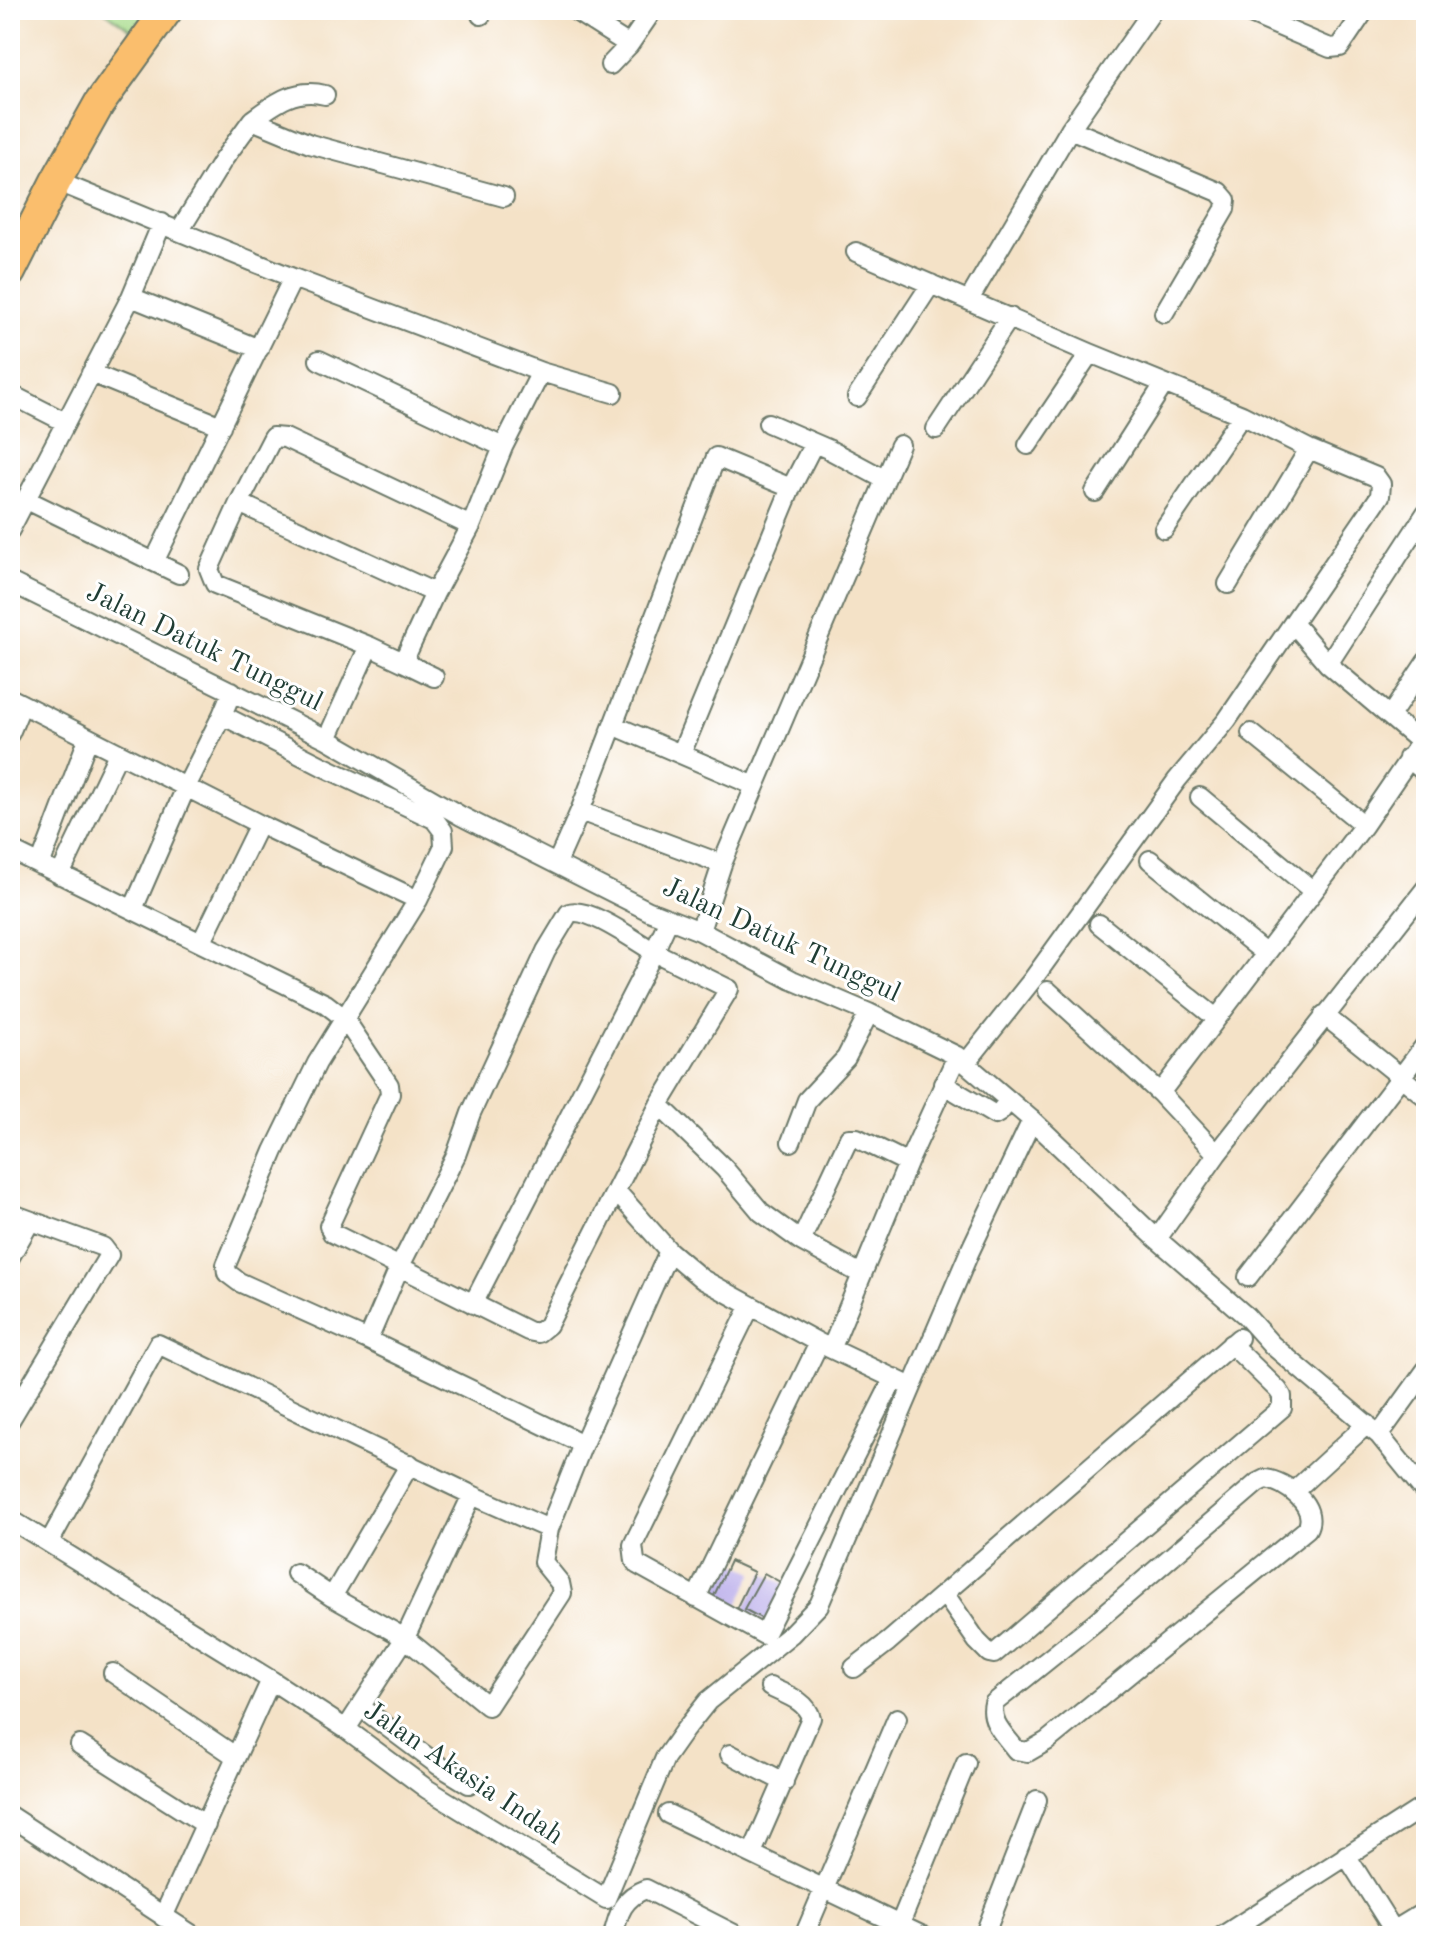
<svg xmlns="http://www.w3.org/2000/svg" width="1436" height="1946" font-family="'Old Standard TT',serif">
  <style>
    .green { fill: #a8dc8b; stroke: #648c60; stroke-width: 2 }
    .building { fill: #b8aaea }
    .lines { fill: none; stroke-linecap: round; stroke-linejoin: round }
    .minor-casing { stroke: #6a7767; stroke-width: 22 }
    .primary-casing { stroke: #6a7767; stroke-width: 34 }
    .minor { stroke: #fff; stroke-width: 18 }
    .primary { stroke: #fabe6d; stroke-width: 30 }
    .labels { text-anchor: middle; dominant-baseline: central; stroke-width: 6; stroke-linejoin: round; paint-order: stroke }
    .street-label { font-size: 28px; fill: #1f3d34; stroke: #fff }
  </style>
  <rect width="100%" height="100%" fill="#fff"/>
  <filter id="ink" filterUnits="userSpaceOnUse"><feTurbulence type="fractalNoise" baseFrequency=".0125" numOctaves="2"/><feDisplacementMap in="SourceGraphic" scale="16" xChannelSelector="R" yChannelSelector="G"/><feConvolveMatrix kernelMatrix="1 2 1 2 8 2 1 2 1" color-interpolation-filters="sRGB"/></filter>
  <filter id="wash" filterUnits="userSpaceOnUse"><feTurbulence type="fractalNoise" baseFrequency=".006" numOctaves="4" result="noise"/><feDisplacementMap in="SourceGraphic" scale="32" xChannelSelector="R" yChannelSelector="G"/><feGaussianBlur stdDeviation="1.8" result="paint"/><feColorMatrix in="noise" values="0 0 0 0 0 0 0 0 0 0 0 0 0 0 0 0 0 1.4 0 .05"/><feComposite in="paint" operator="in"/></filter>
  <g filter="url(#wash)">
    <rect width="100%" height="100%" fill="#f4e2c7"/>
    <path class="green" d="M 103,10 L 167,10 L 145,40 Z"/>
    <g id="blocks">
      <path class="building" d="M 730,1561 L 754,1572 L 735,1611 L 712,1600 Z
        M 764,1573 L 787,1586 L 768,1622 L 744,1609 Z"/>
    </g>
  </g>
  <g filter="url(#ink)">
    <use href="#blocks" fill-opacity="0" stroke="#6a7767" stroke-width="2"/>
    <g class="lines">
      <g class="minor-casing">
        <path id="minor" d="M 574,10 L 629,45
          M 1241,10 L 1330,48 L 1340,47 L 1365,10
          M 481,15 L 484,10
          M 610,65 L 629,45 L 653,10
          M 252,120 C 275,103 296,87 325,95
          M 1070,129 L 1219,192 L 1226,200 L 1225,209 L 1164,313
          M 56,181 L 293,278 L 541,372 L 613,393
          M 180,230 L 223,160 L 252,120 L 310,144 L 504,197
          M 856,252 L 1090,353 L 1242,415 L 1309,449 L 1376,477 L 1381,484 L 1380,496 L 1293,623 L 1328,664 L 1426,747
          M 131,297 L 259,349
          M 969,300 L 1070,129 L 1153,10
          M 319,360 L 503,447
          M 91,373 L 221,426
          M 10,394 L 65,422
          M 857,397 L 931,284
          M 768,423 L 828,449 L 884,479
          M 936,429 L 1010,317
          M 1028,445 L 1090,353
          M 1095,492 L 1164,384
          M 27,500 L 154,562 L 293,278
          M 239,503 L 435,593
          M 1164,529 L 1242,415
          M 10,530 L 131,297 L 162,223
          M 154,562 L 179,574
          M 10,582 L 327,739 L 461,816 L 649,911 L 700,931 L 792,980 L 869,1013 L 957,1056 L 1032,1120 L 1157,1239 L 1246,1316 L 1272,1345 L 1379,1435 L 1426,1493
          M 1228,584 L 1309,449
          M 369,646 L 215,584 L 209,569 L 239,503 L 273,437 L 285,438 L 471,526
          M 403,662 L 434,677
          M 1328,664 L 1426,513
          M 232,691 L 222,715 L 322,766 L 434,819 L 443,831 L 444,846 L 418,900 L 317,1063 L 274,1151 L 226,1265 L 227,1273 L 239,1282 L 368,1340 L 583,1444
          M 10,698 L 259,824 L 418,900
          M 1390,716 L 1426,662
          M 613,725 L 755,786
          M 10,733 L 22,704
          M 1251,733 L 1364,825
          M 327,739 L 369,646 L 403,662 L 435,593 L 471,526 L 503,447 L 541,372
          M 681,754 L 791,488 L 814,443
          M 1408,758 L 1426,773
          M 1200,797 L 1313,891
          M 580,811 L 722,864 L 900,445
          M 10,850 L 326,1004 L 344,1018 L 389,1085 L 390,1094 L 329,1226 L 332,1233 L 528,1331 L 538,1333 L 548,1325 L 659,1105 L 729,989 L 654,952 L 473,1304
          M 1150,860 L 1266,954
          M 557,863 L 580,811 L 716,457 L 791,488
          M 40,865 L 88,739
          M 60,875 L 118,754
          M 133,909 L 187,785 L 222,715
          M 1099,924 L 1216,1018
          M 700,931 L 722,864
          M 201,943 L 259,824
          M 1048,991 L 1160,1093 L 1217,1154
          M 1324,1015 L 1401,1077 L 1426,1044
          M 966,1063 L 1033,979 L 1177,780 L 1227,720 L 1293,623
          M 943,1084 L 995,1115 L 1000,1112 L 1009,1100
          M 1160,1093 L 1364,825 L 1420,743
          M 659,1105 L 724,1168 L 761,1212 L 801,1241
          M 791,1142 L 807,1100 L 846,1058 L 869,1013
          M 616,1191 L 669,1251 L 702,1279 L 819,1343 L 903,1383
          M 10,1213 L 103,1247 L 109,1255 L 10,1420
          M 1157,1239 L 1217,1154 L 1426,888
          M 10,1257 L 30,1222
          M 861,1274 L 801,1241 L 806,1230 L 849,1138 L 857,1138 L 908,1163
          M 1248,1277 L 1401,1077 L 1426,1097
          M 750,1307 L 633,1545 L 635,1561 L 638,1565 L 764,1635 L 894,1378
          M 368,1340 L 399,1268 L 456,1155 L 471,1113 L 546,951 L 569,913 C 588,906 636,941 654,952 L 669,919
          M 832,1347 L 908,1163 L 957,1056
          M 1379,1435 L 1426,1370
          M 410,1464 L 332,1597 L 405,1638 L 488,1706 L 562,1593 L 560,1583 L 543,1562 L 549,1529
          M 1265,1479 C 1286,1481 1319,1507 1307,1529 L 1047,1741 L 1028,1752 L 1016,1750 C 1005,1735 989,1722 994,1703 L 1094,1623 L 1257,1483 Z
          M 1293,1492 L 1367,1424
          M 472,1495 L 549,1529 L 583,1444 L 669,1251
          M 10,1519 L 271,1680 L 346,1729 L 427,1789 L 606,1899 L 665,1758 L 684,1731 L 708,1701 L 791,1634 L 819,1605 L 969,1253 L 1032,1120
          M 50,1541 L 158,1344 L 472,1495 L 405,1638 L 346,1729
          M 296,1573 L 332,1597
          M 944,1593 L 977,1641 L 989,1653 L 994,1654 L 1282,1408 L 1282,1396 L 1278,1390 L 1231,1344
          M 696,1598 L 819,1343
          M 854,1668 L 888,1642 L 1239,1338
          M 113,1673 L 235,1756
          M 362,1708 L 438,1765 L 469,1784
          M 80,1745 L 206,1825
          M 730,1754 L 784,1782
          M 668,1814 L 923,1936
          M 10,1816 L 194,1936
          M 752,1853 L 811,1718 C 806,1700 786,1695 770,1687
          M 1346,1855 L 1394,1931
          M 163,1917 L 271,1680
          M 900,1924 L 966,1763
          M 613,1936 C 618,1914 623,1897 646,1889 L 738,1936
          M 804,1936 L 897,1718
          M 984,1936 L 1037,1800
          M 1222,1936 L 1426,1805
          M 1385,1936 L 1426,1911"/>
      </g>
      <g class="primary-casing">
        <path id="primary" d="M 10,272 L 56,181 L 99,104 L 167,10"/>
      </g>
      <use href="#minor" class="minor"/>
      <use href="#primary" class="primary"/>
    </g>
  </g>
  <g class="labels">
    <g class="street-label">
      <text transform="translate(204 648) rotate(26)">Jalan Datuk Tunggul</text>
      <text transform="translate(781 941) rotate(25)">Jalan Datuk Tunggul</text>
      <text transform="translate(463 1774) rotate(34)">Jalan Akasia Indah</text>
    </g>
  </g>
  <rect width="1436" height="1946" fill="none" stroke="#fff" stroke-width="40"/>
</svg>
